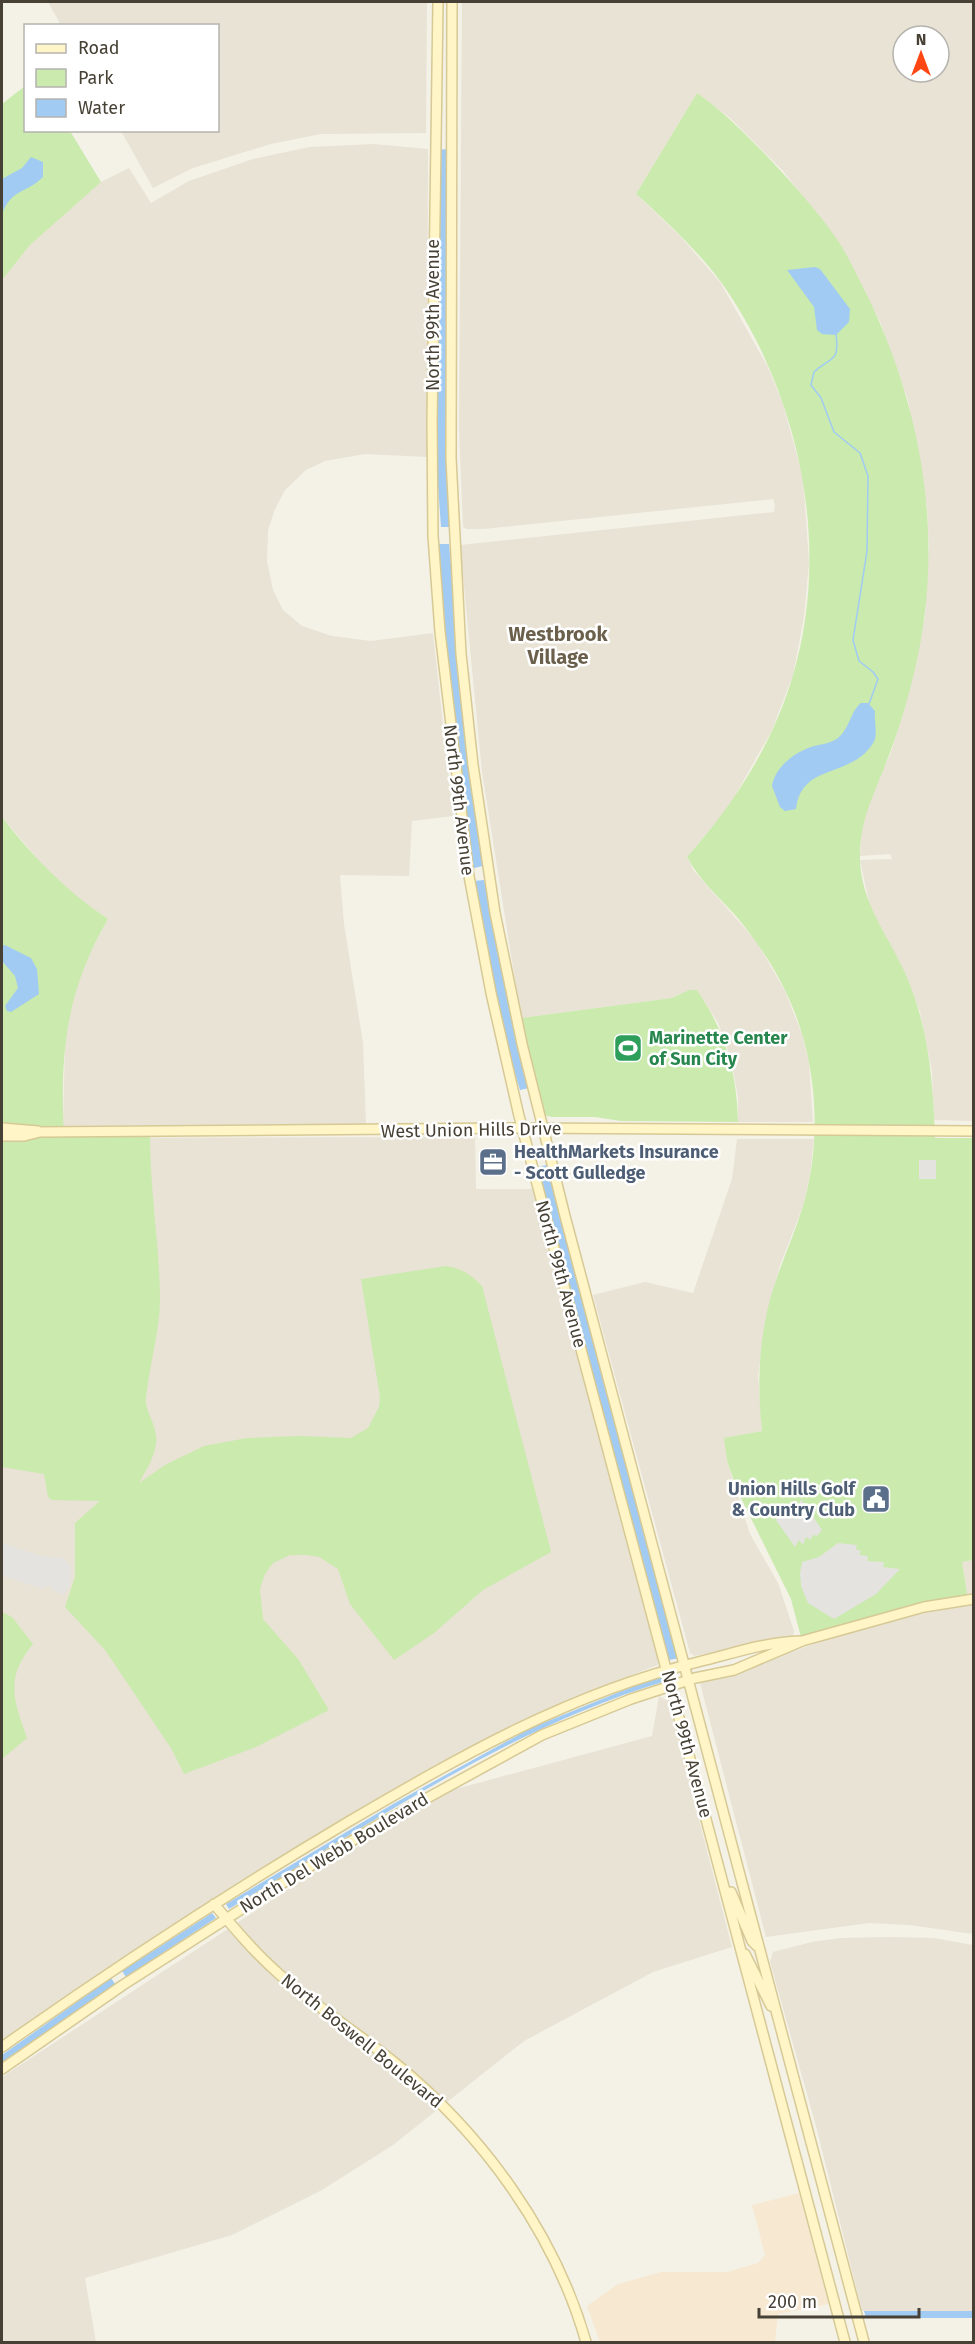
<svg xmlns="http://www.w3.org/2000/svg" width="975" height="2344" font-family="'Fira Sans',sans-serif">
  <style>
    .residential { fill: #e8e3d4; fill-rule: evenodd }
    .commercial { fill: #f7e9d1 }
    .green { fill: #caeaae }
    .parking { fill: #e5e3df }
    .water { fill: #a1cbf3 }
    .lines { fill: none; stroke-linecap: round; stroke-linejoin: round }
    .stream { stroke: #a1cbf3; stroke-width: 1.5 }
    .secondary-casing { stroke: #d6c995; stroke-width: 12 }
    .secondary { stroke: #fff5c6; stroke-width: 9 }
    .labels { text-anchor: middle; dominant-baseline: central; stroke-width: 5; stroke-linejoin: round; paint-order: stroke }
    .street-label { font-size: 18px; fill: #474135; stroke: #fff }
    .leisure-label { font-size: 18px; font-weight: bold; fill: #27864d; stroke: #fff; text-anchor: start }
    .service-label { font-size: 18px; font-weight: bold; fill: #4e5e75; stroke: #fff; text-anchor: start }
    .neighbourhood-label { font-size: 20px; font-weight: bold; fill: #6a604c; stroke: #fff }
  </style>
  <rect width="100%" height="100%" fill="#f4f1e7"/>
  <path class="residential" d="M 48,2 L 427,2 L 426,133 L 321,134 L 271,144 L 193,168 L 153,188 L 121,131 L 218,130 L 218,26 L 61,25 Z
    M 462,2 L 973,2 L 973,1121 L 934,1120 L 932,1071 L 920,1012 L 906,975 L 870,907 L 860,860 L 892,859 L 890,854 L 860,856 L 861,834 L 869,798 L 890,755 L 901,720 L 912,680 L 925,616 L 929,545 L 927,507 L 908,400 L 881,324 L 840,244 L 783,171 L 730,118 L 697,93 L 636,194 L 680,236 L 720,282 L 768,367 L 783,404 L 803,478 L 809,562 L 804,617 L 793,675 L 772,730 L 728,808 L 687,857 L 694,871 L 756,941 L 785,991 L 802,1034 L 809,1063 L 813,1122 L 738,1122 L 738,1097 L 731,1059 L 718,1023 L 697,990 L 689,990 L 672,998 L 521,1018 L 482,772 L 460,545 L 774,512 L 775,505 L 773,499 L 484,529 L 466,529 L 463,527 L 459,428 ZM 903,36 L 939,36 L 939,72 L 903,72 Z
    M 373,144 L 428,149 L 427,457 L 365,454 L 325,461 L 306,470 L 285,490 L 275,509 L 268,530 L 267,561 L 273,590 L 283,610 L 302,626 L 332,636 L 371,641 L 433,633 L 453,816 L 412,821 L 409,876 L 340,875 L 344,924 L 363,1043 L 366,1124 L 63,1126 L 65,1040 L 68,1019 L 83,966 L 108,919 L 77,898 L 47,870 L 2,817 L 2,280 L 30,245 L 58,217 L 101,182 L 129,168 L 151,203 L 189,181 L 253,159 L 310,147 Z
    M 475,1137 L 476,1189 L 536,1189 L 659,1658 L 658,1665 L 573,1697 L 536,1714 L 365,1807 L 219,1895 L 2,2043 L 2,1138 Z
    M 737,1139 L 814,1139 L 810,1175 L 803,1206 L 780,1265 L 765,1322 L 758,1376 L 762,1431 L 725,1438 L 727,1461 L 750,1534 L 778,1583 L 794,1631 L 793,1636 L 694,1656 L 690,1653 L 593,1295 L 645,1282 L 693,1293 L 732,1179 Z
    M 973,1560 L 973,1934 L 909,1925 L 869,1923 L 766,1937 L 700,1683 L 879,1622 L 969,1605 L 962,1562 Z
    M 659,1696 L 668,1701 L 732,1947 L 653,1972 L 524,2041 L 393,2145 L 322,2190 L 232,2235 L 85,2278 L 96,2342 L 2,2342 L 2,2077 L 301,1881 L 452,1790 L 652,1736 Z
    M 891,1937 L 934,1938 L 973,1945 L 973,2311 L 862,2311 L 816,2126 L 770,1962 L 773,1952 L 812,1942 L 841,1938 Z"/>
  <path class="commercial" d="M 799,2193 L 829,2304 L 778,2314 L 775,2342 L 600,2342 L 587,2306 L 618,2284 L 661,2272 L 727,2272 L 758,2263 L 765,2255 L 752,2205 Z"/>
  <path class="green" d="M 25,86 L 26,130 L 70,131 L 101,182 L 30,245 L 2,280 L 2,104 Z
    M 697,93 C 723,111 743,132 765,154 C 791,182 817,210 839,242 C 849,258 857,276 866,293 C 920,403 943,528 919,650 C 912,685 902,721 889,755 C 876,791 859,819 860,859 C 861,904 889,936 906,975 C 929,1028 933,1081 935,1138 L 973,1138 L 973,1560 L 962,1562 L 968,1599 L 802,1641 L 791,1599 L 738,1492 L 727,1461 L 724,1438 L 762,1431 C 758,1394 758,1359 765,1322 C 772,1281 791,1245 803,1206 C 821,1144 818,1073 795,1013 C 781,977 761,946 736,916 C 719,897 699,880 687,857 C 734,804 773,744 793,675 C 832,544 799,392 721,282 C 697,250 666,221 636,194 Z
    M 2,817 C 33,857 66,891 108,919 C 65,993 60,1053 64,1137 L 150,1137 C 150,1193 160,1247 160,1302 C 159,1335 149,1366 146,1398 C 145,1407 150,1415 153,1424 C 162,1447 150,1463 139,1483 L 165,1465 L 204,1446 L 247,1438 L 299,1436 L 351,1438 L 368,1428 L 379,1407 L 380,1397 L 361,1279 L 446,1266 C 461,1268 472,1275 482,1286 L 551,1552 L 483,1590 L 434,1633 L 394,1660 L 350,1604 L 338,1569 L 319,1557 L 308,1555 L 290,1555 L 273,1563 L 265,1574 L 260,1589 L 263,1619 L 298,1659 L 329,1710 L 256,1747 L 184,1774 L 171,1748 L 105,1650 L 65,1607 L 75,1577 L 75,1523 L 100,1501 L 52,1500 L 48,1497 L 44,1474 L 2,1467 Z
    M 689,990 L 697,990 C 725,1031 737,1072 738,1122 L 621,1121 L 595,1117 L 552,1117 L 544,1115 L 521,1018 L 672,998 Z
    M 2,1612 L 12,1617 L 33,1644 C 5,1678 13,1699 27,1738 L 2,1759 Z"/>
  <path class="parking" d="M 919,1160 L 936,1160 L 936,1179 L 919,1179 Z
    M 801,1499 L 822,1530 L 816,1537 L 814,1534 L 810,1540 L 806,1537 L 803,1545 L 799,1540 L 795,1547 L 776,1520 L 780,1513 L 782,1515 L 785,1507 L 789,1510 L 792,1503 L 798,1509 Z
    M 2,1543 L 42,1556 L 64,1558 L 71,1567 L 71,1582 L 67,1590 L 63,1595 L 53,1590 L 51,1586 L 45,1586 L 44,1589 L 2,1576 Z
    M 838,1543 L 857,1545 L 856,1549 L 861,1551 L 859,1555 L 868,1556 L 867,1561 L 884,1562 L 883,1567 L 900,1569 L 876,1594 L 834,1619 L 808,1603 L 801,1586 L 800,1573 L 802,1562 L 819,1557 Z"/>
  <path class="water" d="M 448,149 L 450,527 L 441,527 L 437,471 L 438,150 Z
    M 31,157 L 43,162 L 43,177 C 27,193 11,189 2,214 L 2,179 L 22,168 Z
    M 815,267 L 820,269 L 850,309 L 849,322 L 836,335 L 822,334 L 817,330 L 814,307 L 787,270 Z
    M 439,544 L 449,544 L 472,781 L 483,866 L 474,868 L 463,810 L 444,627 Z
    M 861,703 L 868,703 L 875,711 C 874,720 877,731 875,739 C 873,745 868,750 864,754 C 837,777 801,768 796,809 L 785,811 L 780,807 L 772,786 C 775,767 794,753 811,747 C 820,744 830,744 838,738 C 850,728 850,712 861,703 Z
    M 484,880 L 529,1088 L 520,1090 L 506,1044 L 474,881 Z
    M 5,945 L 31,958 L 37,969 L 39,994 L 11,1012 L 7,1011 L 5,1006 L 18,988 L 15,976 L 2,961 L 2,946 Z
    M 547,1165 L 561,1206 L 680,1658 L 669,1660 L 537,1167 Z
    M 661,1675 L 663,1682 C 507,1729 368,1825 229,1909 L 226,1904 L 393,1804 L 531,1728 Z
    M 212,1913 L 216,1918 L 126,1977 L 122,1971 Z
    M 111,1978 L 115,1984 L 2,2062 L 2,2055 Z
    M 864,2311 L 973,2311 L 973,2318 L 866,2318 Z"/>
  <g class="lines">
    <path class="stream" d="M 836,335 C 840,363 830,357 814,372 L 811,385 L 821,398 L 834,432 L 860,453 L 868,476 L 867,551 L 853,640 L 859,661 L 873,672 L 878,679 L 869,704"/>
    <g class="secondary-casing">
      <path id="secondary" d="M 438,2 L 432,422 L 433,536 L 440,632 L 469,876 L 491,993 L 519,1116 L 845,2342
        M 452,2 L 451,458 L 461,654 L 473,765 L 495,913 L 522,1044 L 565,1216 L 864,2342
        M 2,1128 L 38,1131
        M 2,1136 L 24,1136 L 40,1132 L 523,1128 L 974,1131
        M 731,1892 L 752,1941 L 757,1946
        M 214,1904 C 234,1928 255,1953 279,1974 C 315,2006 356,2032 394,2062 C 482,2133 555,2233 586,2342
        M 745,1954 L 771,2006
        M 2,2047 C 114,1968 230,1892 348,1822 C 461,1756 570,1693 698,1662 C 731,1654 765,1642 800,1641
        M 2,2069 L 123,1985 L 276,1887 L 378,1825 L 542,1735 L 631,1699 L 695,1678 L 734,1670 L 802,1641 L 924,1607 L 974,1599"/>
    </g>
    <use href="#secondary" class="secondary"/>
  </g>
  <defs>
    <g id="stadium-square" transform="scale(1.5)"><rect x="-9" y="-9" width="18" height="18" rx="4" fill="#2e9e5b" stroke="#fff"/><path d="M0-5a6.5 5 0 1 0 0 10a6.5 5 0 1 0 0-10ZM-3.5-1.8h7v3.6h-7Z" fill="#fff"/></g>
    <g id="office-square" transform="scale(1.5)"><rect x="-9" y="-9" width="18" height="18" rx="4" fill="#5c6f8a" stroke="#fff"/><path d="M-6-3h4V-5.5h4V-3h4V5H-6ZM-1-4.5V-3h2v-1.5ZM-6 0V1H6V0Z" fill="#fff"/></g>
    <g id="civic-square" transform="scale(1.5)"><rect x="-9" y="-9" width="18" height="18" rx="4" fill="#5c6f8a" stroke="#fff"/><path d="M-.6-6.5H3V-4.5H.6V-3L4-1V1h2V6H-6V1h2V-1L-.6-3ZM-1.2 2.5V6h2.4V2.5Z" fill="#fff"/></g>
  </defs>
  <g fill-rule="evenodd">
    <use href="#stadium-square" x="628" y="1048"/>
    <use href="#office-square" x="493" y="1162"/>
    <use href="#civic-square" x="876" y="1499"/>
  </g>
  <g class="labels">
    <g class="street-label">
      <text transform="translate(433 315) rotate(-90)">North 99th Avenue</text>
      <text transform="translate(459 800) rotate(83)">North 99th Avenue</text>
      <text transform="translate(471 1130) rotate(-1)">West Union Hills Drive</text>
      <text transform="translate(561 1274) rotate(75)">North 99th Avenue</text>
      <text transform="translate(687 1744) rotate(75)">North 99th Avenue</text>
      <text transform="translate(334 1853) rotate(-31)">North Del Webb Boulevard</text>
      <text transform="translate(362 2041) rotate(39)">North Boswell Boulevard</text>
    </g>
    <g class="leisure-label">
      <text x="649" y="1038">Marinette Center<tspan x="649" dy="21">of Sun City</tspan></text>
    </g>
    <g class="service-label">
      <text x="514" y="1152">HealthMarkets Insurance<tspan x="514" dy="21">- Scott Gulledge</tspan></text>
      <text x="855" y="1489" text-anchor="end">Union Hills Golf<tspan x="855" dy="21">&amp; Country Club</tspan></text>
    </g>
    <g class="neighbourhood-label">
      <text x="558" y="634">Westbrook<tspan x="558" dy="23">Village</tspan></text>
    </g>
  </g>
  <rect width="975" height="2344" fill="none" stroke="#474135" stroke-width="6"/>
  <rect x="24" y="24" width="195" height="108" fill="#ffffff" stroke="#b5b3ae" stroke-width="1.5"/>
  <rect x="36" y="44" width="30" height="9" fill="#fff5c6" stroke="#b5b3ae" stroke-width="1.5"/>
  <text x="78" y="54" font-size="18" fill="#474135">Road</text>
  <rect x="36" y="69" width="30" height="18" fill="#caeaae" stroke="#b5b3ae" stroke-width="1.5"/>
  <text x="78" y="84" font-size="18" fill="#474135">Park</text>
  <rect x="36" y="99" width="30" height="18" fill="#a1cbf3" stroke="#b5b3ae" stroke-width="1.5"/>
  <text x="78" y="114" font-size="18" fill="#474135">Water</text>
  <g transform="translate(921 54)"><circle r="28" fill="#ffffff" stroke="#b5b3ae" stroke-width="1.5"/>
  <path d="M0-4.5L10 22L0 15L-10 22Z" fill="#ff4713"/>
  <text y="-9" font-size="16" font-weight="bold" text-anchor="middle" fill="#474135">N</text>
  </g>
  <path d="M759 2308v9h160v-9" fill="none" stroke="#474135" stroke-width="3"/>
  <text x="768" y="2308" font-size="18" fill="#474135" stroke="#ffffff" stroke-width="4.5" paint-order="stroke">200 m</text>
</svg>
